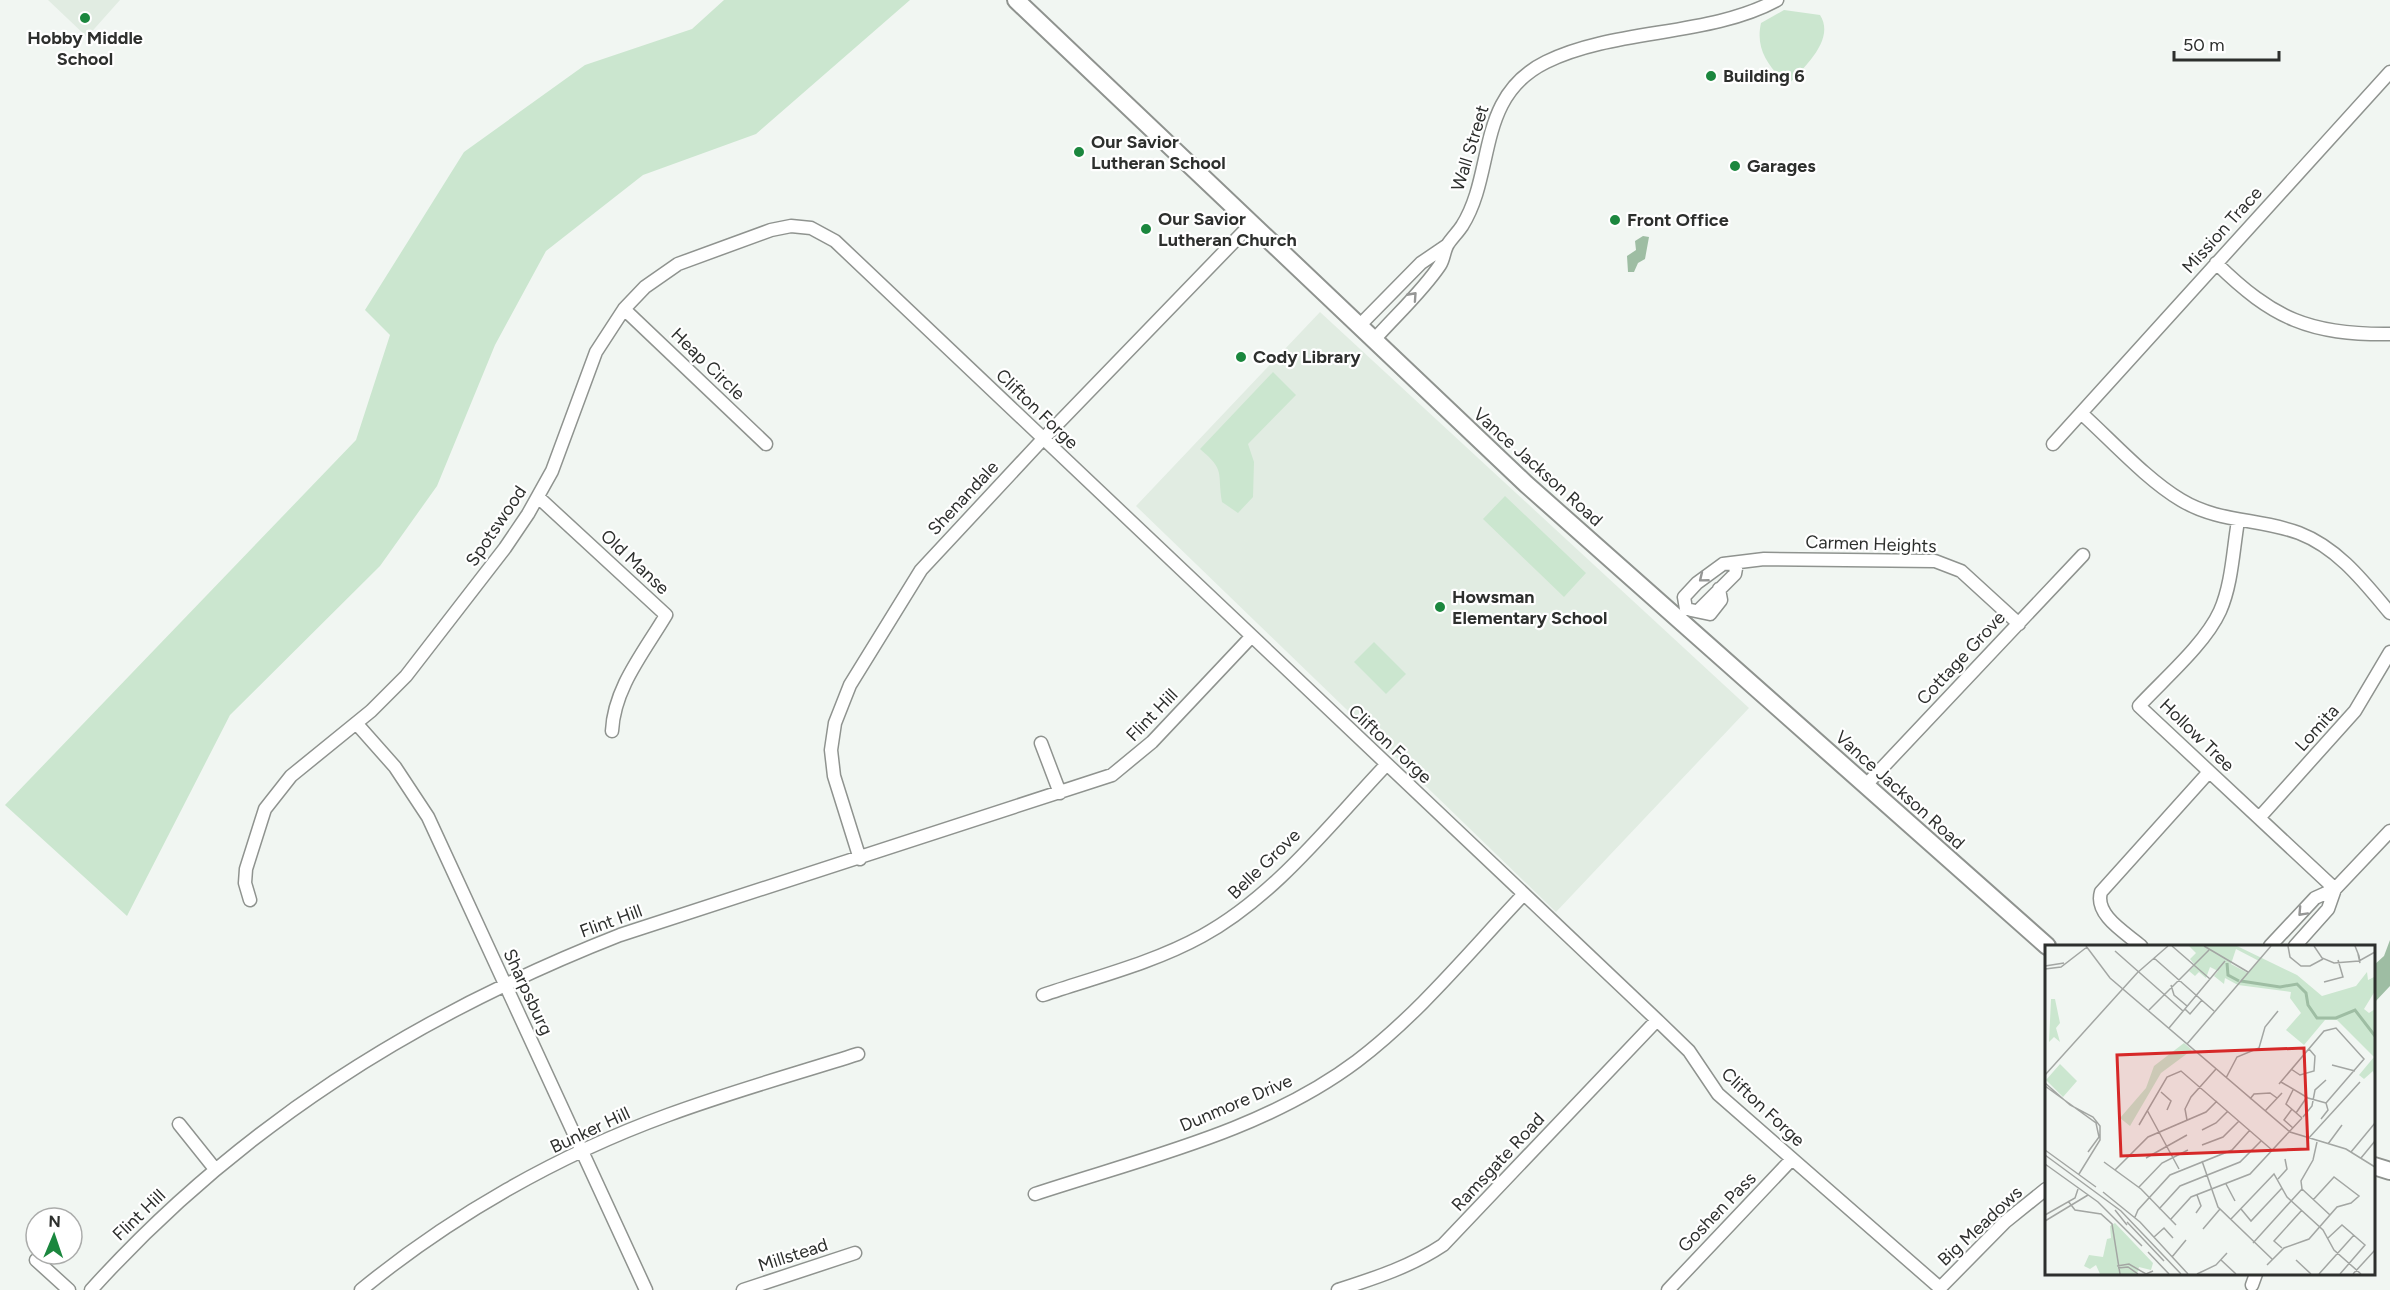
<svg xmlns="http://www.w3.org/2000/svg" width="2390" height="1290" font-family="Figtree,sans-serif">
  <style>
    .built { fill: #e1ece2 }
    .green { fill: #cbe6cf }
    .water { fill: #9ebda3 }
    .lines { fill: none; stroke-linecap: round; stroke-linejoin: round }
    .minor-casing { stroke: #8f938f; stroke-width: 15 }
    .secondary-casing { stroke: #8f938f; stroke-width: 20 }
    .minor { stroke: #fff; stroke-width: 12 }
    .secondary { stroke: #fff; stroke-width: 16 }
    .oneway { stroke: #969796 }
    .poi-dot { fill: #1b873e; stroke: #fff; stroke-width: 2 }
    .labels { text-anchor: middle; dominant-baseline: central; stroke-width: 4.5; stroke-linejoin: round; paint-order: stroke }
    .poi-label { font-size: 18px; font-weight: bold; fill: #2d2f2d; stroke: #fff; text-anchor: start }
    .street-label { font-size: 18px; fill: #2d2f2d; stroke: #fff }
    .inset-river { fill: none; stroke: #9ebda3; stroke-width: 3 }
    .inset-road { fill: none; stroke: #a3a6a3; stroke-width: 1.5 }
    .view { fill: #d62828; fill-opacity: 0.15; stroke: #d62828; stroke-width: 3 }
    .inset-edge { fill: none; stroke: #2d2f2d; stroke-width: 3 }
  </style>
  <rect width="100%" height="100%" fill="#f1f6f2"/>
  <path class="built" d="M 48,0 L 120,0 L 87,37 Z
    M 1320,312 L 1749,708 L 1556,912 L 1136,506 Z"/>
  <path class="green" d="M 724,0 L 910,0 L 756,134 L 643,175 L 546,251 L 495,345 L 437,486 L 380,566 L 230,715 L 127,916 L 5,805 L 356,440 L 390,335 L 365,310 L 464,152 L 585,65 L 692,29 Z
    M 1784,10 L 1820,15 C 1836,40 1803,68 1788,85 C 1769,67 1755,50 1761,23 Z
    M 1273,372 L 1296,395 L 1248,444 L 1254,462 L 1253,497 L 1238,513 L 1222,502 C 1217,472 1226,471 1200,449 Z
    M 1505,496 L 1586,573 L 1564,597 L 1483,519 Z
    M 1374,642 L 1406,674 L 1386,694 L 1354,662 Z"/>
  <path class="water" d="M 1643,236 L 1649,237 L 1645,259 L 1638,263 L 1634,272 L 1628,272 L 1627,256 L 1636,250 L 1635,241 Z
    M 2390,940 L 2390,986 L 2374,1003 L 2374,965 L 2384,956 Z"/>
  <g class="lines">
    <g class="minor-casing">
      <path id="minor" d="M 2216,263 C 2273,319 2310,335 2390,334
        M 624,309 L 766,444
        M 1359,326 L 1421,263 L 1446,246
        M 1374,340 C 1395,316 1422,292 1440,265 C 1444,259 1444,250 1448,244 C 1452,238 1458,232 1462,226 C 1496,172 1475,97 1546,62 C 1615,28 1709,37 1777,0
        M 2081,413 C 2111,440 2147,480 2181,500 C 2219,523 2259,518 2299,533 C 2338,548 2364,582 2390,613
        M 2053,444 L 2390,72
        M 538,497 L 666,615 C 644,652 614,688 612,731
        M 2238,521 C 2233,550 2232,584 2220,611 C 2205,644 2164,679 2139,706 L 2335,889
        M 1686,609 L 1684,597 L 1697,583 L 1723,564 L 1764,559 L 1935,561 L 1961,571 L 2019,624
        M 1691,610 L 1710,614 L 1721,600 L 1719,589
        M 1698,611 L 1735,574 L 1737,563
        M 356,723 L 395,767 L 428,817 L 646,1290
        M 1041,743 L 1060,793
        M 1866,785 L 2083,555
        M 2259,818 L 2355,711 L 2390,652
        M 860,859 L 834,776 L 831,750 L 835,723 L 850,685 L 921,570 L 1043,439 L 1252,223
        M 250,900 L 245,883 L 246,869 L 265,809 L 291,776 L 371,711 L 406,676 L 505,548 L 528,514 L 552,471 L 596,352 L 624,309 L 645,287 L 678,264 L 771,230 L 791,226 L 811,228 L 835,241 L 1657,1020 L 1689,1051 L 1718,1094 L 1940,1288
        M 2141,946 C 2126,933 2094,915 2101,892 L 2208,773
        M 2270,946 L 2315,898 L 2335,889
        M 2295,946 L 2328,909 L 2335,889 L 2390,831
        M 1043,995 C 1096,977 1153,963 1202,936 C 1275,896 1329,825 1386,765
        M 179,1124 L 215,1169
        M 1035,1194 C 1144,1158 1264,1131 1357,1061 C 1419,1014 1470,951 1524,894
        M 36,1260 L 69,1290
        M 2252,1285 L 2256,1274
        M 91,1290 C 238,1127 416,1015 620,935 L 1112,775 L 1152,742 L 1251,637
        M 361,1290 C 451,1216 558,1155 668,1115 C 730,1092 795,1074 858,1054
        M 743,1290 L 855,1253
        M 1338,1290 C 1375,1278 1410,1267 1443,1245 L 1657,1020
        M 1668,1290 L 1792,1159
        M 1938,1290 L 2005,1222 L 2046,1189"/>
    </g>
    <g class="secondary-casing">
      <path id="secondary" d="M 1016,0 L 1526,484 L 2047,946
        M 2374,1166 L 2390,1171"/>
    </g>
    <use href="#minor" class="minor"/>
    <use href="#secondary" class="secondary"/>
  </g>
  <defs><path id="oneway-chevron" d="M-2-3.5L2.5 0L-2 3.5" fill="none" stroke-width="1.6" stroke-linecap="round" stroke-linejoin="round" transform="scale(1.5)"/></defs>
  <g class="oneway">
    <use href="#oneway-chevron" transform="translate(1413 296) rotate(-48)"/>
    <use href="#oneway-chevron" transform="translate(1703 578) rotate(141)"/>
    <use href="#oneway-chevron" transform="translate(2302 912) rotate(133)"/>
  </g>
  <g class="poi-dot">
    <circle cx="85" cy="18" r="6"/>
    <circle cx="1711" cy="76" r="6"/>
    <circle cx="1079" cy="152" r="6"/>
    <circle cx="1735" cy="166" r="6"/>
    <circle cx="1615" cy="220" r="6"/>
    <circle cx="1146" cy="229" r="6"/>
    <circle cx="1241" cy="357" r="6"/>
    <circle cx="1440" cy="607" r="6"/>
  </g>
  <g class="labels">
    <g class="poi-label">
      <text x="85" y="38" text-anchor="middle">Hobby Middle<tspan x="85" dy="21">School</tspan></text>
      <text x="1723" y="76">Building 6</text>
      <text x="1091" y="142">Our Savior<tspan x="1091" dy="21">Lutheran School</tspan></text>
      <text x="1747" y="166">Garages</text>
      <text x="1158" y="219">Our Savior<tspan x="1158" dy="21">Lutheran Church</tspan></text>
      <text x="1627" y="220">Front Office</text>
      <text x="1253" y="357">Cody Library</text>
      <text x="1452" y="597">Howsman<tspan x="1452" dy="21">Elementary School</tspan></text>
    </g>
    <g class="street-label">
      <text transform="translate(1470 148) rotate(-73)">Wall Street</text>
      <text transform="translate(2222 230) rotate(-48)">Mission Trace</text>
      <text transform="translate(708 364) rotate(44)">Heap Circle</text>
      <text transform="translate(1037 409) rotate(44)">Clifton Forge</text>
      <text transform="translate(1538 467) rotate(42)">Vance Jackson Road</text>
      <text transform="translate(963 498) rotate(-47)">Shenandale</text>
      <text transform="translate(496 526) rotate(-56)">Spotswood</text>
      <text transform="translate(1871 544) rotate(2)">Carmen Heights</text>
      <text transform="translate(635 562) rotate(43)">Old Manse</text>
      <text transform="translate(1961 658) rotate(-47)">Cottage Grove</text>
      <text transform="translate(1152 715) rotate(-46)">Flint Hill</text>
      <text transform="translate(2317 728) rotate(-48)">Lomita</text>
      <text transform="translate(2197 735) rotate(44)">Hollow Tree</text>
      <text transform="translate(1390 744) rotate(43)">Clifton Forge</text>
      <text transform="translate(1900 790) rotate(42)">Vance Jackson Road</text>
      <text transform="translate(1264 864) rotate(-44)">Belle Grove</text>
      <text transform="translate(611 921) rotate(-20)">Flint Hill</text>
      <text transform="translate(528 992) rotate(65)">Sharpsburg</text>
      <text transform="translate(1236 1103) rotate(-23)">Dunmore Drive</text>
      <text transform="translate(1763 1107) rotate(43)">Clifton Forge</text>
      <text transform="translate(590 1130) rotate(-25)">Bunker Hill</text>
      <text transform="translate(1498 1162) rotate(-47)">Ramsgate Road</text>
      <text transform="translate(1717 1212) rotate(-46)">Goshen Pass</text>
      <text transform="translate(139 1215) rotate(-44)">Flint Hill</text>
      <text transform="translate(1980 1226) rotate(-43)">Big Meadows</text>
      <text transform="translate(793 1255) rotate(-18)">Millstead</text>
    </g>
  </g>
  <g transform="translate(2045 945)">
    <rect width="330" height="330" fill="#f1f6f2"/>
    <path d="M 144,1 L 192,1 L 252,30 L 277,51 L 311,41 L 322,27 L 323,35 L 329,32 L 330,46 L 319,64 L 324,68 L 330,64 L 330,133 L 328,126 L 319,134 L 314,130 L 329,112 L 292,75 L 280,75 L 259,100 L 241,85 L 256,68 L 245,53 L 246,47 L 193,40 L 180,33 L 179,39 L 169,31 L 173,26 L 165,22 L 161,33 L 154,27 L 150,31 L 144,26 L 150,20 L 145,14 L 151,8 ZM 191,4 L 214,16 L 203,28 L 186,19 ZM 6,54 L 10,54 L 15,78 L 11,83 L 15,97 L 9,92 L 4,97 ZM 139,98 L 147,105 L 116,128 L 85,181 L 75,173 L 101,143 L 109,121 ZM 15,119 L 32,136 L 18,152 L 1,135 ZM 70,278 L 108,318 L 106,325 L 94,322 L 92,329 L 55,329 L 51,320 L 45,324 L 39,321 L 44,310 L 58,312 L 62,294 L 66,293 L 65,281 Z" fill="#cbe6cf" fill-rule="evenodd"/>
    <path class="inset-river" d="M 182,18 L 183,30 L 194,36M 196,36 L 235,42 L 252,39 L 261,48 L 263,60 L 272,73 L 291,73 L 310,65 L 330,91"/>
    <path class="inset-road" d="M 41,1 L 65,33 L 245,187 L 301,204 L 330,222M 127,1 L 165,34M 159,1 L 203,27M 243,1 L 245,12 L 256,21 L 265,21 L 278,14M 269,1 L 277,13 L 289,18 L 314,16 L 330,7M 310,1 L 314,11 L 315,18 L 313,9M 70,6 L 138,66M 109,13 L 169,66M 0,21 L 19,18M 0,24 L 16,22 L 42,2M 92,28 L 123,1M 279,37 L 298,32 L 293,15M 126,40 L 129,50 L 142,61M 140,64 L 145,69 L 157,55M 104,65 L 164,5M 124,83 L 180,16M 142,99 L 226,1M 287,120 L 310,126M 246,124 L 255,130 L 269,126 L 270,111 L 264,104M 0,130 L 93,27M 181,133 L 192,112 L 214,103 L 220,82 L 233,66M 236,137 L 263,153 L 281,158M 0,138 L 25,160 L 48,172 L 55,181 L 55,195 L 34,229M 234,139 L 279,86 L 291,83 L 319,114 L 281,158M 0,141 L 51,178 L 54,192 L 43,207M 248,145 L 241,159 L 257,173M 116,147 L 126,156 L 122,165M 205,154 L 209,149 L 225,148 L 232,153M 247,164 L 239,175 L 248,183M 102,165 L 134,224M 220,166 L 237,148M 251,168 L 262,152M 258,172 L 267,161 L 270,145 L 281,135M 276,174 L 283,165 L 281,158M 142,175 L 140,164 L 146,152 L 171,124M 94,180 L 122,132 L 136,126 L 227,205M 157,185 L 171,178 L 183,166M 262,195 L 315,137M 283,199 L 297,180M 157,200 L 178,192 L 194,176M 0,205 L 51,242M 306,207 L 330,178M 0,210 L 76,266 L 136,329M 101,213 L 142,190M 316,213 L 330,196M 157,216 L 173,262 L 227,314M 59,217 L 96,244 L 131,280M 0,219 L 53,257 L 97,301M 70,225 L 103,192 L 161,167 L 172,156M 233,234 L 242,224 L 240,214M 181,239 L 190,256M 94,242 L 117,218 L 143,205M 257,244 L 256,236 L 268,215 L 272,197M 257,244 L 285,270M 58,247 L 95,277 L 143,329M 23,256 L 30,265 L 56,269 L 67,279 L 75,329M 114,264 L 135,241 L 195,217 L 216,196M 196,264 L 206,276 L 237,243M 70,265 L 82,280M 151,268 L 156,261 L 152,250M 0,270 L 30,253 L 33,244M 90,272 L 93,265 L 125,230 L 187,205 L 205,185M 126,274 L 146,252 L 205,229 L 257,173M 186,274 L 229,229 L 242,252 L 278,285 L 289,305 L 316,329M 0,276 L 43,250M 82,277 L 119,316M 158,284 L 175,264M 109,292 L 119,283 L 128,293M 283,293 L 297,280 L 320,300 L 295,329M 208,298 L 257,244M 237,303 L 229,296 L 257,265M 103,307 L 124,329M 127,312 L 141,295M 176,315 L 191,329M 251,315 L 266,329M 222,320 L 239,303 L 264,294 L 292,262 L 306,258 L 314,251 L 289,232 L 268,255M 72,321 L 84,319 L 101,329 L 108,326M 73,323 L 83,322 L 93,329M 152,329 L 171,320 L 182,308M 274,329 L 309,290M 308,329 L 330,305"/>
    <path class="view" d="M 259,103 L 263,204 L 76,211 L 72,110 Z"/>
    <rect width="330" height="330" class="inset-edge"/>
  </g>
  <g transform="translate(54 1236) rotate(2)"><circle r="28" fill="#ffffff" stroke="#abacab" stroke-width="1.5"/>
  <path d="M0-4.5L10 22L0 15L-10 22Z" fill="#1b873e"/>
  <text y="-9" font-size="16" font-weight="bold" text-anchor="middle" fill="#2d2f2d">N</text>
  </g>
  <path d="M2174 51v9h105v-9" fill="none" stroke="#2d2f2d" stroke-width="3"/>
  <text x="2183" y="51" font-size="18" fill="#2d2f2d" stroke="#ffffff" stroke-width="4.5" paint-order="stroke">50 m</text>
</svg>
